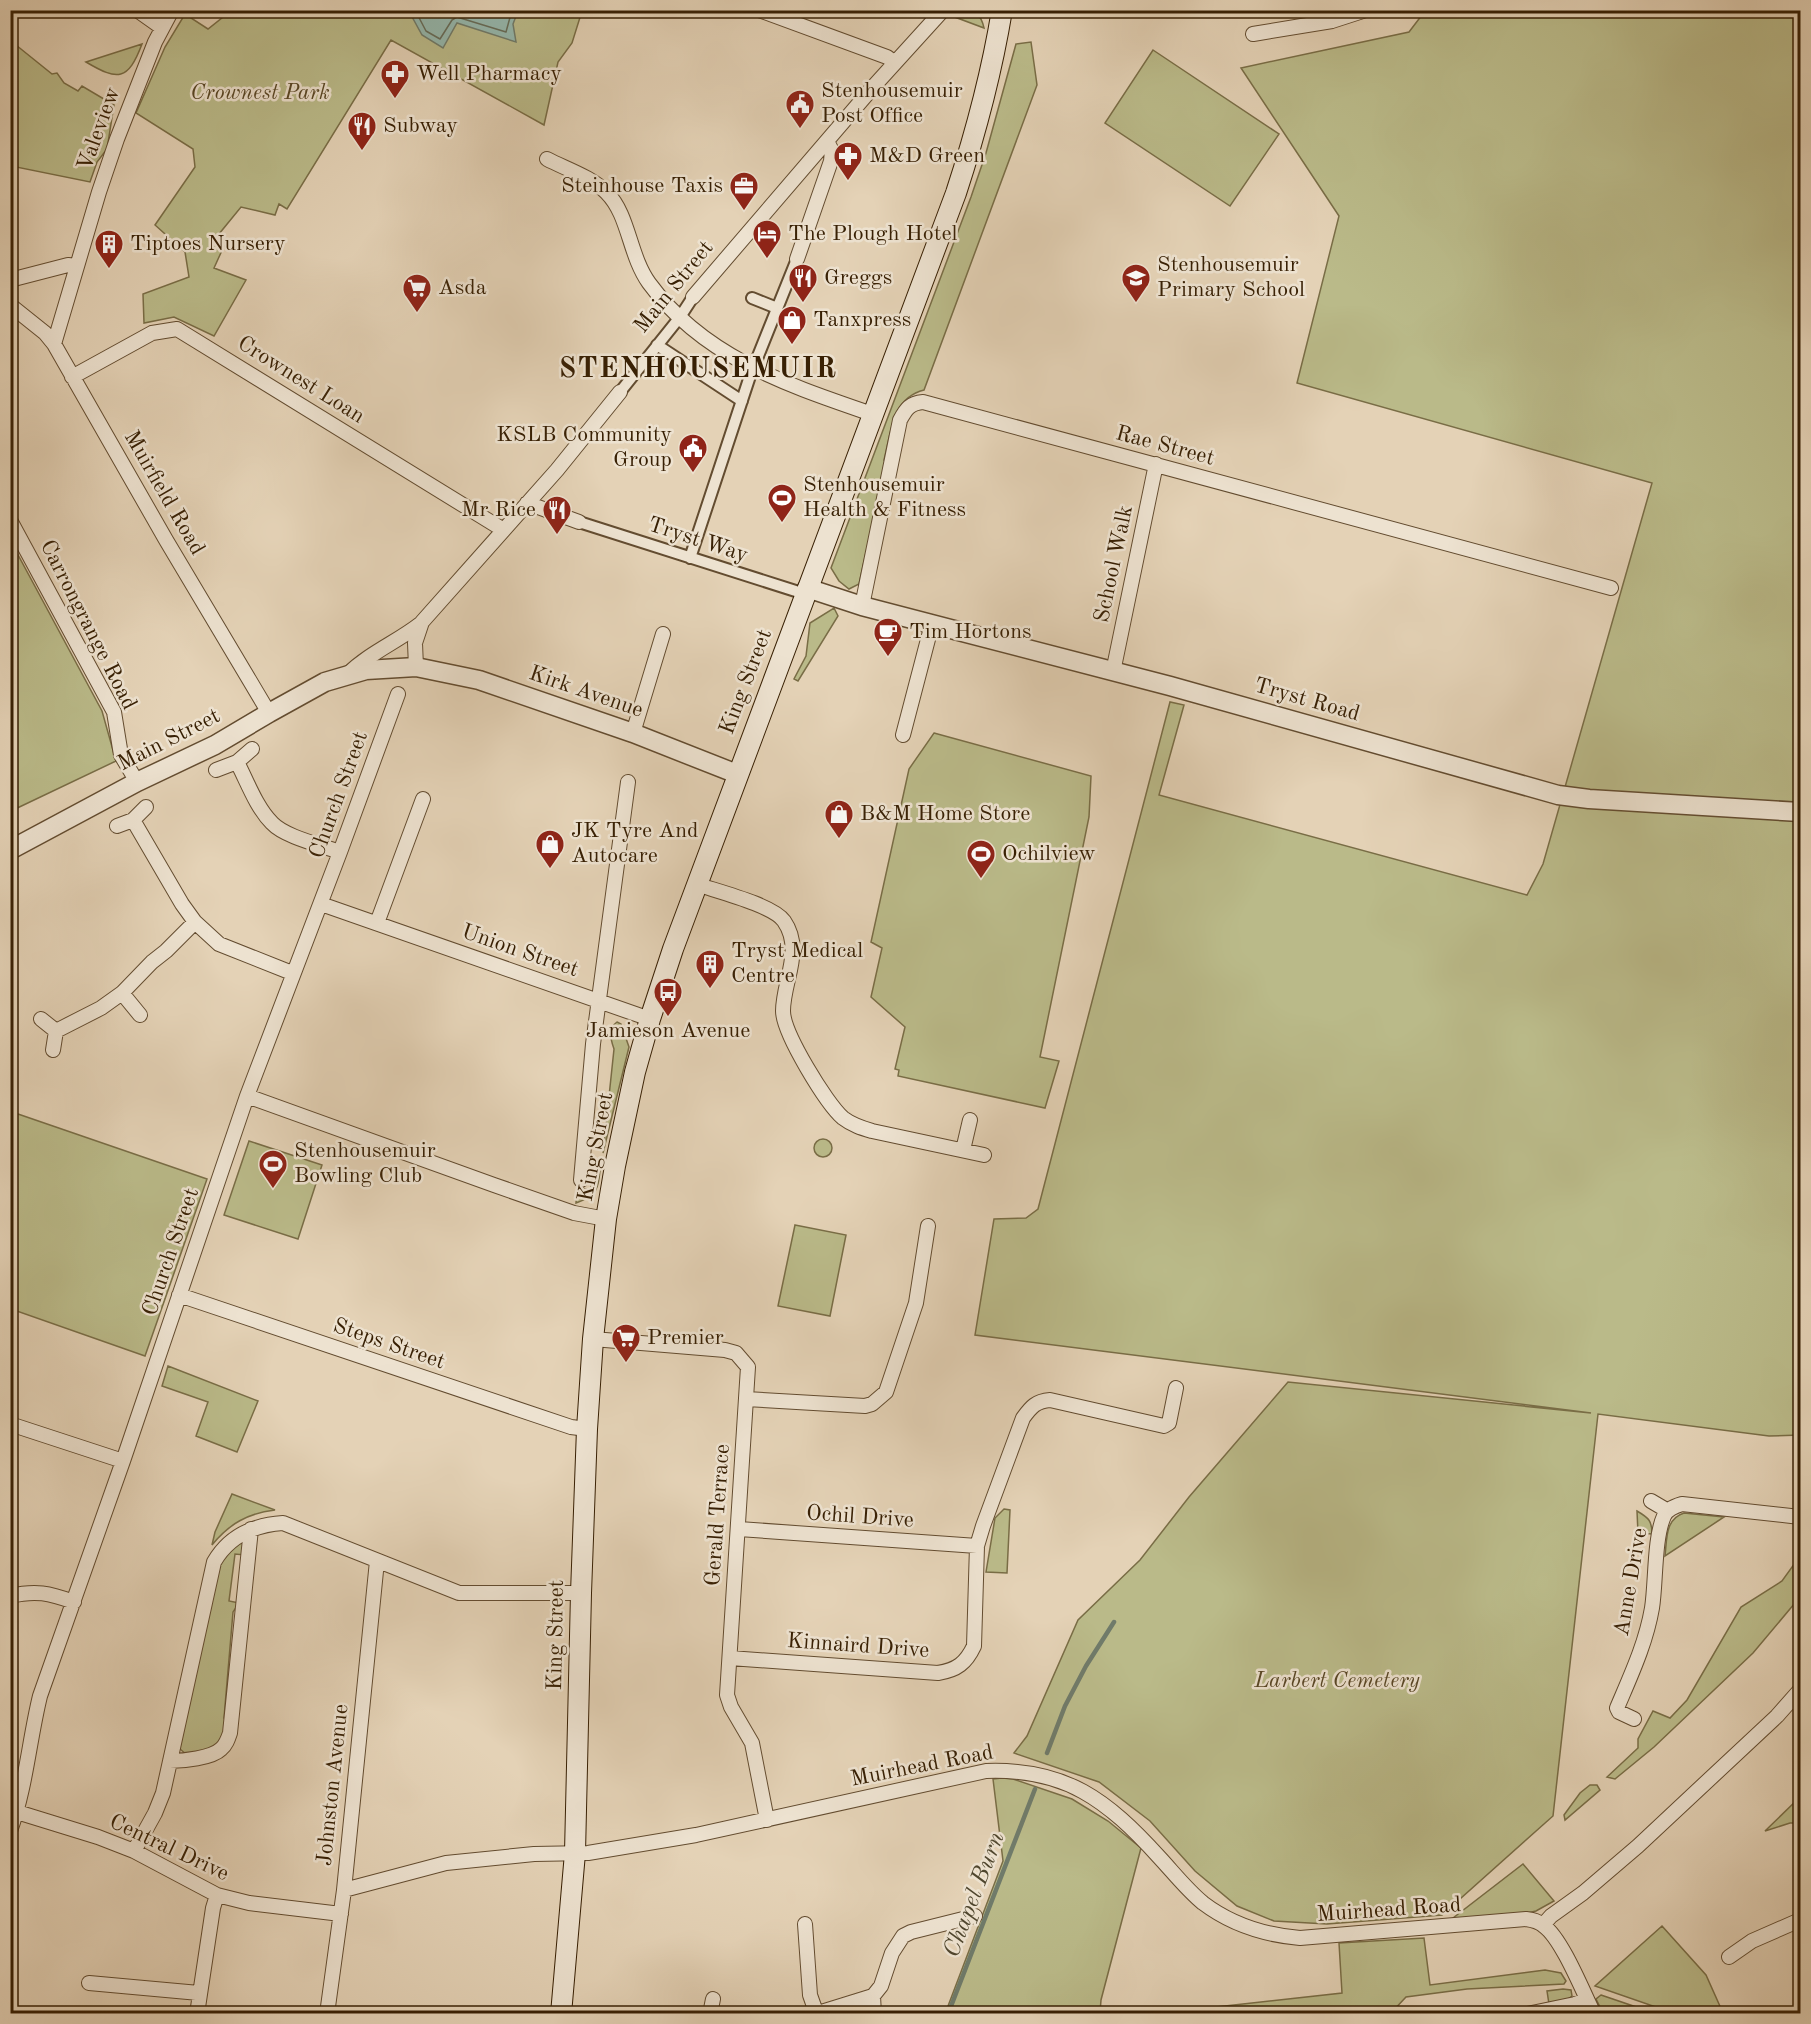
<svg xmlns="http://www.w3.org/2000/svg" width="1811" height="2024" font-family="'Old Standard TT',serif">
  <style>
    .green { fill: #baba89; stroke: #796d46; stroke-width: 1.5 }
    .water { fill: #95b8ae; stroke: #707b6a; stroke-width: 1.5 }
    .lines { fill: none; stroke-linecap: round; stroke-linejoin: round }
    .shore { stroke: #666c59; stroke-width: 1.5 }
    .stream { stroke: #707b6a; stroke-width: 4.5 }
    .pedestrian-casing { stroke: #634c30; stroke-width: 14 }
    .minor-casing { stroke: #634c30; stroke-width: 16 }
    .tertiary-casing { stroke: #634c30; stroke-width: 21 }
    .secondary-casing { stroke: #382004; stroke-width: 22 }
    .pedestrian { stroke: #ede2d0; stroke-width: 10 }
    .minor { stroke: #ede2d0; stroke-width: 14 }
    .tertiary { stroke: #ede2d0; stroke-width: 18 }
    .secondary { stroke: #ede2d0; stroke-width: 20 }
    .labels { text-anchor: middle; dominant-baseline: central; stroke-width: 5; stroke-linejoin: round; paint-order: stroke }
    .poi-label { font-size: 22px; fill: #382004; stroke: #ede2d0; text-anchor: start }
    .park-label { font-size: 22px; font-style: italic; fill: #584625; stroke: #ede2d0 }
    .street-label { font-size: 22px; fill: #382004; stroke: #ede2d0 }
    .water-label { font-size: 24px; font-style: italic; fill: #4f462e; stroke: #ede2d0 }
    .district-label { font-size: 28px; font-weight: bold; letter-spacing: 1.5px; fill: #382004; stroke: #ede2d0 }
  </style>
  <rect width="100%" height="100%" fill="#e4d2b6"/>
  <filter id="stains"><feTurbulence type="fractalNoise" baseFrequency=".00333" numOctaves="4"/><feColorMatrix values="0 0 0 0 .2 0 0 0 0 .09 0 0 0 0 .02 0 0 0 .5 -.17"/></filter>
  <radialGradient id="worn" r=".72"><stop offset=".6" stop-color="#630" stop-opacity="0"/><stop offset="1" stop-color="#630" stop-opacity=".3"/></radialGradient>
  <path class="green" d="M 232,10 L 582,11 L 572,43 L 558,62 L 544,125 L 391,40 L 287,209 L 279,204 L 275,215 L 241,207 L 219,234 L 224,246 L 214,268 L 246,280 L 214,336 L 174,317 L 144,323 L 143,294 L 189,277 L 185,252 L 155,225 L 195,167 L 193,149 L 136,113 L 165,47 L 185,14 L 208,29 Z
    M 961,11 C 975,10 981,14 984,28 L 952,16 Z
    M 1425,11 L 1800,11 L 1800,1435 L 1769,1436 L 1598,1414 L 1553,1816 L 1442,1915 L 1327,1924 L 1274,1921 L 1237,1906 L 1195,1871 L 1150,1821 L 1099,1782 L 1014,1753 L 1027,1736 L 1078,1620 L 1140,1560 L 1189,1497 L 1288,1382 L 1591,1413 L 975,1335 L 994,1219 L 1026,1218 L 1038,1209 L 1170,702 L 1184,705 L 1159,795 L 1527,895 L 1543,864 L 1652,483 L 1297,383 L 1339,216 L 1241,68 L 1409,32 Z
    M 11,41 L 52,74 L 57,73 L 64,83 L 78,91 L 82,86 L 114,105 L 107,149 L 97,162 L 90,182 L 11,166 Z
    M 1031,42 L 1037,85 L 924,390 C 892,398 891,432 884,460 L 886,463 L 859,584 L 849,589 L 839,581 L 831,568 L 971,197 L 986,153 L 1016,44 Z
    M 142,44 C 128,81 118,81 86,62 Z
    M 1153,50 L 1279,134 L 1230,206 L 1105,123 Z
    M 10,540 L 102,711 L 116,761 L 11,811 Z
    M 834,608 L 838,616 L 798,681 L 794,679 L 806,656 L 810,623 Z
    M 934,733 L 1091,776 L 1089,817 L 1040,1057 L 1059,1061 L 1045,1108 L 898,1076 L 899,1070 L 895,1069 L 905,1027 L 871,997 L 882,948 L 871,942 L 909,769 Z
    M 617,1022 L 621,1024 L 629,1047 L 603,1153 L 614,1049 C 611,1040 607,1029 617,1022 Z
    M 18,1114 L 207,1179 L 145,1356 L 11,1309 L 10,1130 Z
    M814 1148a9 9 0 1 1 18 0a9 9 0 1 1-18 0Z
    M 249,1141 L 322,1165 L 298,1239 L 224,1215 Z
    M 601,1160 C 598,1184 602,1194 576,1203 L 577,1189 L 591,1189 L 593,1166 Z
    M 795,1225 L 846,1235 L 830,1316 L 778,1306 Z
    M 168,1366 L 258,1401 L 237,1452 L 196,1436 L 208,1402 L 162,1386 Z
    M 232,1494 L 275,1510 C 248,1513 229,1524 212,1545 L 215,1532 Z
    M 1004,1509 L 1010,1510 L 1007,1573 L 986,1572 L 995,1518 Z
    M 1637,1511 C 1649,1518 1652,1521 1652,1534 L 1638,1533 Z
    M 1684,1513 L 1724,1517 L 1665,1556 C 1667,1539 1665,1519 1684,1513 Z
    M 243,1540 L 245,1555 L 235,1554 L 229,1601 L 239,1603 L 233,1612 L 224,1718 L 228,1724 C 224,1744 207,1754 187,1755 L 180,1749 L 180,1743 L 220,1559 Z
    M 1800,1556 L 1800,1597 L 1753,1653 L 1654,1747 L 1615,1779 L 1607,1777 L 1638,1748 L 1638,1739 L 1653,1711 L 1670,1718 L 1687,1700 L 1741,1607 L 1782,1581 Z
    M 1002,1778 L 1013,1779 L 1072,1799 L 1108,1821 L 1141,1848 L 1101,2000 L 1100,2013 L 945,2014 L 1003,1861 L 993,1779 Z
    M 1590,1785 L 1597,1785 L 1600,1790 L 1565,1820 L 1564,1815 L 1580,1793 Z
    M 1800,1797 L 1800,1823 L 1790,1823 L 1765,1831 Z
    M 1523,1864 L 1554,1901 L 1536,1911 L 1510,1917 L 1454,1922 L 1453,1918 Z
    M 1662,1926 L 1706,1975 L 1723,2013 L 1673,2013 L 1595,1986 Z
    M 1424,1938 L 1430,1985 L 1545,1970 L 1561,1973 L 1566,1981 L 1564,1984 L 1467,1989 L 1406,1997 L 1391,2013 L 1162,2013 L 1342,1993 L 1339,1943 Z
    M 1563,1989 L 1571,1990 L 1572,1996 L 1567,2000 L 1549,2004 L 1547,1991 Z
    M 1601,1995 L 1645,2010 L 1643,2013 L 1603,2013 L 1596,1999 Z"/>
  <path class="water" d="M 405,11 L 518,11 L 513,24 L 516,42 L 457,23 L 443,48 L 422,35 L 411,15 Z"/>
  <g class="lines">
    <path class="shore" d="M 415,10 L 426,31 L 440,39 L 452,20 L 457,17 L 506,32 L 512,10"/>
    <path class="stream" d="M 1047,1753 L 1065,1706 L 1086,1666 L 1114,1622
      M 948,2014 L 1035,1789"/>
    <g class="pedestrian-casing">
      <path id="pedestrian" d="M 752,298 L 777,308
        M 657,345 L 742,401
        M 620,392 L 680,317 L 693,297
        M 579,522 L 805,594
        M 690,558 L 750,376 L 797,259"/>
    </g>
    <g class="minor-casing">
      <path id="minor" d="M 137,10 L 161,27
        M 759,10 L 887,57 L 895,63
        M 1253,34 L 1332,21 L 1366,10
        M 547,159 C 566,169 592,177 607,193 C 629,215 629,255 649,283 C 704,358 788,385 872,414
        M 797,259 L 831,161 L 832,151 L 827,141
        M 10,280 L 68,265 L 77,266
        M 693,297 L 874,86 L 943,10
        M 10,305 L 45,333 L 54,344 L 166,540 L 269,713
        M 54,344 L 99,192 L 117,139 L 155,42 L 172,10
        M 72,377 L 152,333 L 177,329 L 502,529
        M 527,503 L 579,522
        M 10,520 L 114,712 L 121,755 L 137,782
        M 862,606 L 900,420 C 906,409 910,403 923,402 L 1611,588
        M 416,667 L 415,643 L 422,622 L 557,470 L 620,392
        M 1113,672 L 1156,464
        M 348,674 C 369,653 397,642 420,624
        M 633,733 L 663,634
        M 903,735 L 932,624
        M 252,749 L 237,762 C 247,781 256,807 272,823 C 285,837 321,845 340,852
        M 216,770 L 237,762
        M 146,807 L 133,820 L 182,904 L 195,922 L 219,944 L 292,973
        M 117,826 L 133,820
        M 696,884 C 716,891 773,905 784,921 C 804,950 783,981 783,1011 C 783,1033 826,1103 843,1118 C 852,1125 862,1128 872,1131 L 984,1155
        M 321,904 L 650,1019
        M 377,923 L 423,799
        M 122,993 L 140,1015
        M 41,1019 L 56,1031
        M 53,1050 L 56,1031 L 101,1008 L 122,993 L 152,962 L 166,951 L 195,922
        M 247,1096 L 494,1185 L 574,1213 L 606,1219
        M 963,1150 L 970,1120
        M 581,1180 L 593,1044 L 628,782
        M 179,1295 L 571,1427 L 587,1429
        M 593,1339 L 725,1350 L 736,1353 L 748,1367 L 727,1695 L 731,1707 L 752,1743 L 767,1820
        M 746,1399 L 865,1406 L 872,1404 L 886,1392 L 916,1303 L 928,1226
        M 10,1424 L 123,1461
        M 1651,1501 L 1668,1511
        M 739,1529 L 977,1546
        M 10,1596 C 36,1590 49,1593 74,1602
        M 730,1658 L 938,1673 C 957,1670 966,1663 974,1646 L 977,1546 L 983,1526 L 1023,1418 C 1031,1407 1036,1401 1050,1400 L 1164,1426 L 1169,1423 L 1176,1388
        M 1634,1719 L 1619,1712 L 1617,1708 C 1631,1675 1646,1643 1652,1608 C 1656,1583 1654,1538 1664,1516 C 1667,1509 1675,1506 1682,1504 L 1800,1517
        M 170,1761 C 183,1761 212,1758 221,1749 C 226,1745 228,1739 230,1733 L 251,1529
        M 17,1812 L 98,1837 L 134,1851 L 217,1895 L 249,1903 L 341,1914
        M 10,1831 C 26,1787 29,1741 40,1696 L 123,1461 L 247,1096 L 340,852 L 398,694
        M 134,1851 L 155,1813 L 163,1793 L 214,1562 C 229,1536 253,1525 283,1523 L 459,1593 L 581,1593
        M 344,1890 L 446,1863 L 534,1854 L 588,1853 L 696,1835 L 986,1771 C 1066,1768 1107,1800 1159,1857 C 1173,1872 1187,1890 1203,1903 C 1232,1925 1265,1935 1300,1938 L 1526,1919 C 1533,1920 1539,1921 1544,1926 C 1562,1939 1583,1992 1594,2014
        M 805,1924 L 810,1995 L 816,2012
        M 1543,1925 L 1551,1916 L 1583,1893 L 1638,1846 L 1777,1716 L 1800,1690
        M 1729,1957 L 1752,1941 L 1800,1920
        M 89,1983 L 199,1993
        M 873,1996 L 874,2014
        M 197,2014 L 213,1908 L 217,1895
        M 327,2014 L 344,1890 L 377,1561
        M 710,2014 L 713,1999
        M 815,2014 L 873,1996 L 881,1986 L 892,1953 L 903,1936 L 911,1932 L 975,1916
        M 1527,2014 L 1575,2004 L 1587,2000"/>
    </g>
    <g class="tertiary-casing">
      <path id="tertiary" d="M 807,588 L 862,606 L 1170,686 L 1558,795 L 1589,799 L 1800,812
        M 10,850 L 137,782 L 215,745 L 269,713 L 325,682 L 366,670 L 416,667 L 479,680 L 633,733 L 737,774"/>
    </g>
    <g class="secondary-casing">
      <path id="secondary" d="M 561,2014 L 575,1853 L 581,1593 L 587,1429 L 593,1339 L 606,1219 L 615,1166 L 635,1072 L 650,1019 L 673,949 L 956,193 C 975,135 992,71 1002,10"/>
    </g>
    <use href="#pedestrian" class="pedestrian"/>
    <use href="#minor" class="minor"/>
    <use href="#tertiary" class="tertiary"/>
    <use href="#secondary" class="secondary"/>
  </g>
  <defs>
    <g id="pharmacy-pin" transform="scale(1.5)"><path d="M0 17L-7.5 6A9.5 9.5 0 1 1 7.5 6Z" fill="#8f2418" stroke="#ede2d0"/><path d="M-2-6h4v4h4v4h-4v4h-4v-4h-4v-4h4Z" fill="#fff"/></g>
    <g id="civic-pin" transform="scale(1.5)"><path d="M0 17L-7.5 6A9.5 9.5 0 1 1 7.5 6Z" fill="#8f2418" stroke="#ede2d0"/><path d="M-.6-6.5H3V-4.5H.6V-3L4-1V1h2V6H-6V1h2V-1L-.6-3ZM-1.2 2.5V6h2.4V2.5Z" fill="#fff"/></g>
    <g id="restaurant-pin" transform="scale(1.5)"><path d="M0 17L-7.5 6A9.5 9.5 0 1 1 7.5 6Z" fill="#8f2418" stroke="#ede2d0"/><path d="M-5-6h1v4h1v-4h1v4h1v-4h1v5L-1.5 .5V6h-2V.5L-5-1ZM5-6V6H3V1.5H1.5Q1.5-4 5-6Z" fill="#fff"/></g>
    <g id="office-pin" transform="scale(1.5)"><path d="M0 17L-7.5 6A9.5 9.5 0 1 1 7.5 6Z" fill="#8f2418" stroke="#ede2d0"/><path d="M-6-3h4V-5.5h4V-3h4V5H-6ZM-1-4.5V-3h2v-1.5ZM-6 0V1H6V0Z" fill="#fff"/></g>
    <g id="hotel-pin" transform="scale(1.5)"><path d="M0 17L-7.5 6A9.5 9.5 0 1 1 7.5 6Z" fill="#8f2418" stroke="#ede2d0"/><path d="M-6-4.5h1.5V1H6V5H4.5V3h-9V5H-6ZM-4 0a1.8 1.8 0 1 1 3.6 0ZM.5 0V-2.5h3Q6-2.5 6 0Z" fill="#fff"/></g>
    <g id="building-pin" transform="scale(1.5)"><path d="M0 17L-7.5 6A9.5 9.5 0 1 1 7.5 6Z" fill="#8f2418" stroke="#ede2d0"/><path d="M-4-6H4V6H1V3H-1V6H-4ZM-2.5-4.3h1.7v1.8h-1.7ZM.8-4.3h1.7v1.8H.8ZM-2.5-1h1.7V.8h-1.7ZM.8-1h1.7V.8H.8Z" fill="#fff"/></g>
    <g id="school-pin" transform="scale(1.5)"><path d="M0 17L-7.5 6A9.5 9.5 0 1 1 7.5 6Z" fill="#8f2418" stroke="#ede2d0"/><path d="M0-5L7-2L0 1L-7-2ZM-4 1L0 2.5L4 1V4Q0 6-4 4Z" fill="#fff"/></g>
    <g id="supermarket-pin" transform="scale(1.5)"><path d="M0 17L-7.5 6A9.5 9.5 0 1 1 7.5 6Z" fill="#8f2418" stroke="#ede2d0"/><path d="M-6-5.5h2.5l.6 2H6L4.5 2H-2.5L-4.4-4H-6ZM-1.5 3.2a1.3 1.3 0 1 0 .1 0ZM3 3.2a1.3 1.3 0 1 0 .1 0Z" fill="#fff"/></g>
    <g id="shop-pin" transform="scale(1.5)"><path d="M0 17L-7.5 6A9.5 9.5 0 1 1 7.5 6Z" fill="#8f2418" stroke="#ede2d0"/><path d="M-5-2.5h2.3a2.7 3.5 0 0 1 5.4 0H5L5.5 6h-11ZM-1.5-2.5h3a1.5 2.3 0 0 0-3 0Z" fill="#fff"/></g>
    <g id="stadium-pin" transform="scale(1.5)"><path d="M0 17L-7.5 6A9.5 9.5 0 1 1 7.5 6Z" fill="#8f2418" stroke="#ede2d0"/><path d="M0-5a6.5 5 0 1 0 0 10a6.5 5 0 1 0 0-10ZM-3.5-1.8h7v3.6h-7Z" fill="#fff"/></g>
    <g id="cafe-pin" transform="scale(1.5)"><path d="M0 17L-7.5 6A9.5 9.5 0 1 1 7.5 6Z" fill="#8f2418" stroke="#ede2d0"/><path d="M-5.5-4.5H6V0H3Q3 3.5 0 3.5H-2.5Q-5.5 3.5-5.5 0ZM3-3.2v2h1.7v-2ZM-6 4.5H4V6H-6Z" fill="#fff"/></g>
    <g id="bus-pin" transform="scale(1.5)"><path d="M0 17L-7.5 6A9.5 9.5 0 1 1 7.5 6Z" fill="#8f2418" stroke="#ede2d0"/><path d="M-5-6H5V4H4V6H2V4H-2V6H-4V4H-5ZM-3.5-4V0h7V-4ZM-3.5 1.2v1.5H-2V1.2ZM2 1.2v1.5H3.5V1.2Z" fill="#fff"/></g>
  </defs>
  <g fill-rule="evenodd">
    <use href="#pharmacy-pin" x="395" y="74"/>
    <use href="#civic-pin" x="800" y="104"/>
    <use href="#restaurant-pin" x="362" y="126"/>
    <use href="#pharmacy-pin" x="848" y="156"/>
    <use href="#office-pin" x="744" y="186"/>
    <use href="#hotel-pin" x="767" y="234"/>
    <use href="#building-pin" x="109" y="244"/>
    <use href="#restaurant-pin" x="803" y="278"/>
    <use href="#school-pin" x="1136" y="278"/>
    <use href="#supermarket-pin" x="417" y="288"/>
    <use href="#shop-pin" x="792" y="320"/>
    <use href="#civic-pin" x="693" y="448"/>
    <use href="#stadium-pin" x="782" y="498"/>
    <use href="#restaurant-pin" x="557" y="510"/>
    <use href="#cafe-pin" x="888" y="632"/>
    <use href="#shop-pin" x="839" y="814"/>
    <use href="#shop-pin" x="550" y="844"/>
    <use href="#stadium-pin" x="981" y="854"/>
    <use href="#building-pin" x="710" y="964"/>
    <use href="#bus-pin" x="668" y="992"/>
    <use href="#stadium-pin" x="273" y="1164"/>
    <use href="#supermarket-pin" x="626" y="1338"/>
  </g>
  <g class="labels">
    <g class="poi-label">
      <text x="416" y="74">Well Pharmacy</text>
      <text x="821" y="91">Stenhousemuir<tspan x="821" dy="25">Post Office</tspan></text>
      <text x="383" y="126">Subway</text>
      <text x="869" y="156">M&amp;D Green</text>
      <text x="723" y="186" text-anchor="end">Steinhouse Taxis</text>
      <text x="788" y="234">The Plough Hotel</text>
      <text x="130" y="244">Tiptoes Nursery</text>
      <text x="1157" y="265">Stenhousemuir<tspan x="1157" dy="25">Primary School</tspan></text>
      <text x="824" y="278">Greggs</text>
      <text x="438" y="288">Asda</text>
      <text x="813" y="320">Tanxpress</text>
      <text x="672" y="435" text-anchor="end">KSLB Community<tspan x="672" dy="25">Group</tspan></text>
      <text x="803" y="485">Stenhousemuir<tspan x="803" dy="25">Health &amp; Fitness</tspan></text>
      <text x="536" y="510" text-anchor="end">Mr Rice</text>
      <text x="909" y="632">Tim Hortons</text>
      <text x="860" y="814">B&amp;M Home Store</text>
      <text x="571" y="831">JK Tyre And<tspan x="571" dy="25">Autocare</tspan></text>
      <text x="1002" y="854">Ochilview</text>
      <text x="731" y="951">Tryst Medical<tspan x="731" dy="25">Centre</tspan></text>
      <text x="668" y="1031" text-anchor="middle">Jamieson Avenue</text>
      <text x="294" y="1151">Stenhousemuir<tspan x="294" dy="25">Bowling Club</tspan></text>
      <text x="647" y="1338">Premier</text>
    </g>
    <g class="park-label">
      <text x="260" y="93">Crownest Park</text>
      <text x="1337" y="1681">Larbert Cemetery</text>
    </g>
    <g class="street-label">
      <text transform="translate(99 129) rotate(-70)">Valeview</text>
      <text transform="translate(674 287) rotate(-51)">Main Street</text>
      <text transform="translate(301 380) rotate(32)">Crownest Loan</text>
      <text transform="translate(1165 446) rotate(15)">Rae Street</text>
      <text transform="translate(164 493) rotate(60)">Muirfield Road</text>
      <text transform="translate(698 540) rotate(18)">Tryst Way</text>
      <text transform="translate(1114 564) rotate(-78)">School Walk</text>
      <text transform="translate(88 625) rotate(63)">Carrongrange Road</text>
      <text transform="translate(746 682) rotate(-69)">King Street</text>
      <text transform="translate(586 692) rotate(19)">Kirk Avenue</text>
      <text transform="translate(1307 700) rotate(16)">Tryst Road</text>
      <text transform="translate(169 740) rotate(-27)">Main Street</text>
      <text transform="translate(339 795) rotate(-70)">Church Street</text>
      <text transform="translate(520 951) rotate(19)">Union Street</text>
      <text transform="translate(596 1147) rotate(-79)">King Street</text>
      <text transform="translate(171 1252) rotate(-71)">Church Street</text>
      <text transform="translate(389 1344) rotate(19)">Steps Street</text>
      <text transform="translate(718 1515) rotate(-86)">Gerald Terrace</text>
      <text transform="translate(860 1517) rotate(4)">Ochil Drive</text>
      <text transform="translate(1631 1582) rotate(-80)">Anne Drive</text>
      <text transform="translate(556 1635) rotate(-89)">King Street</text>
      <text transform="translate(858 1646) rotate(4)">Kinnaird Drive</text>
      <text transform="translate(922 1766) rotate(-11)">Muirhead Road</text>
      <text transform="translate(333 1785) rotate(-84)">Johnston Avenue</text>
      <text transform="translate(169 1848) rotate(25)">Central Drive</text>
      <text transform="translate(1389 1910) rotate(-4)">Muirhead Road</text>
    </g>
    <g class="water-label">
      <text transform="translate(975 1895) rotate(-69)">Chapel Burn</text>
    </g>
    <g class="district-label">
      <text x="698" y="370">STENHOUSEMUIR</text>
    </g>
  </g>
  <rect width="1811" height="2024" fill="none" stroke="#e4d2b6" stroke-width="36"/>
  <rect x="12" y="12" width="1787" height="2000" fill="none" stroke="#382004" stroke-width="3"/>
  <rect x="18" y="18" width="1775" height="1988" fill="none" stroke="#382004" stroke-width="1.5"/>
  <rect width="100%" height="100%" filter="url(#stains)"/>
  <rect width="100%" height="100%" fill="url(#worn)"/>
</svg>
